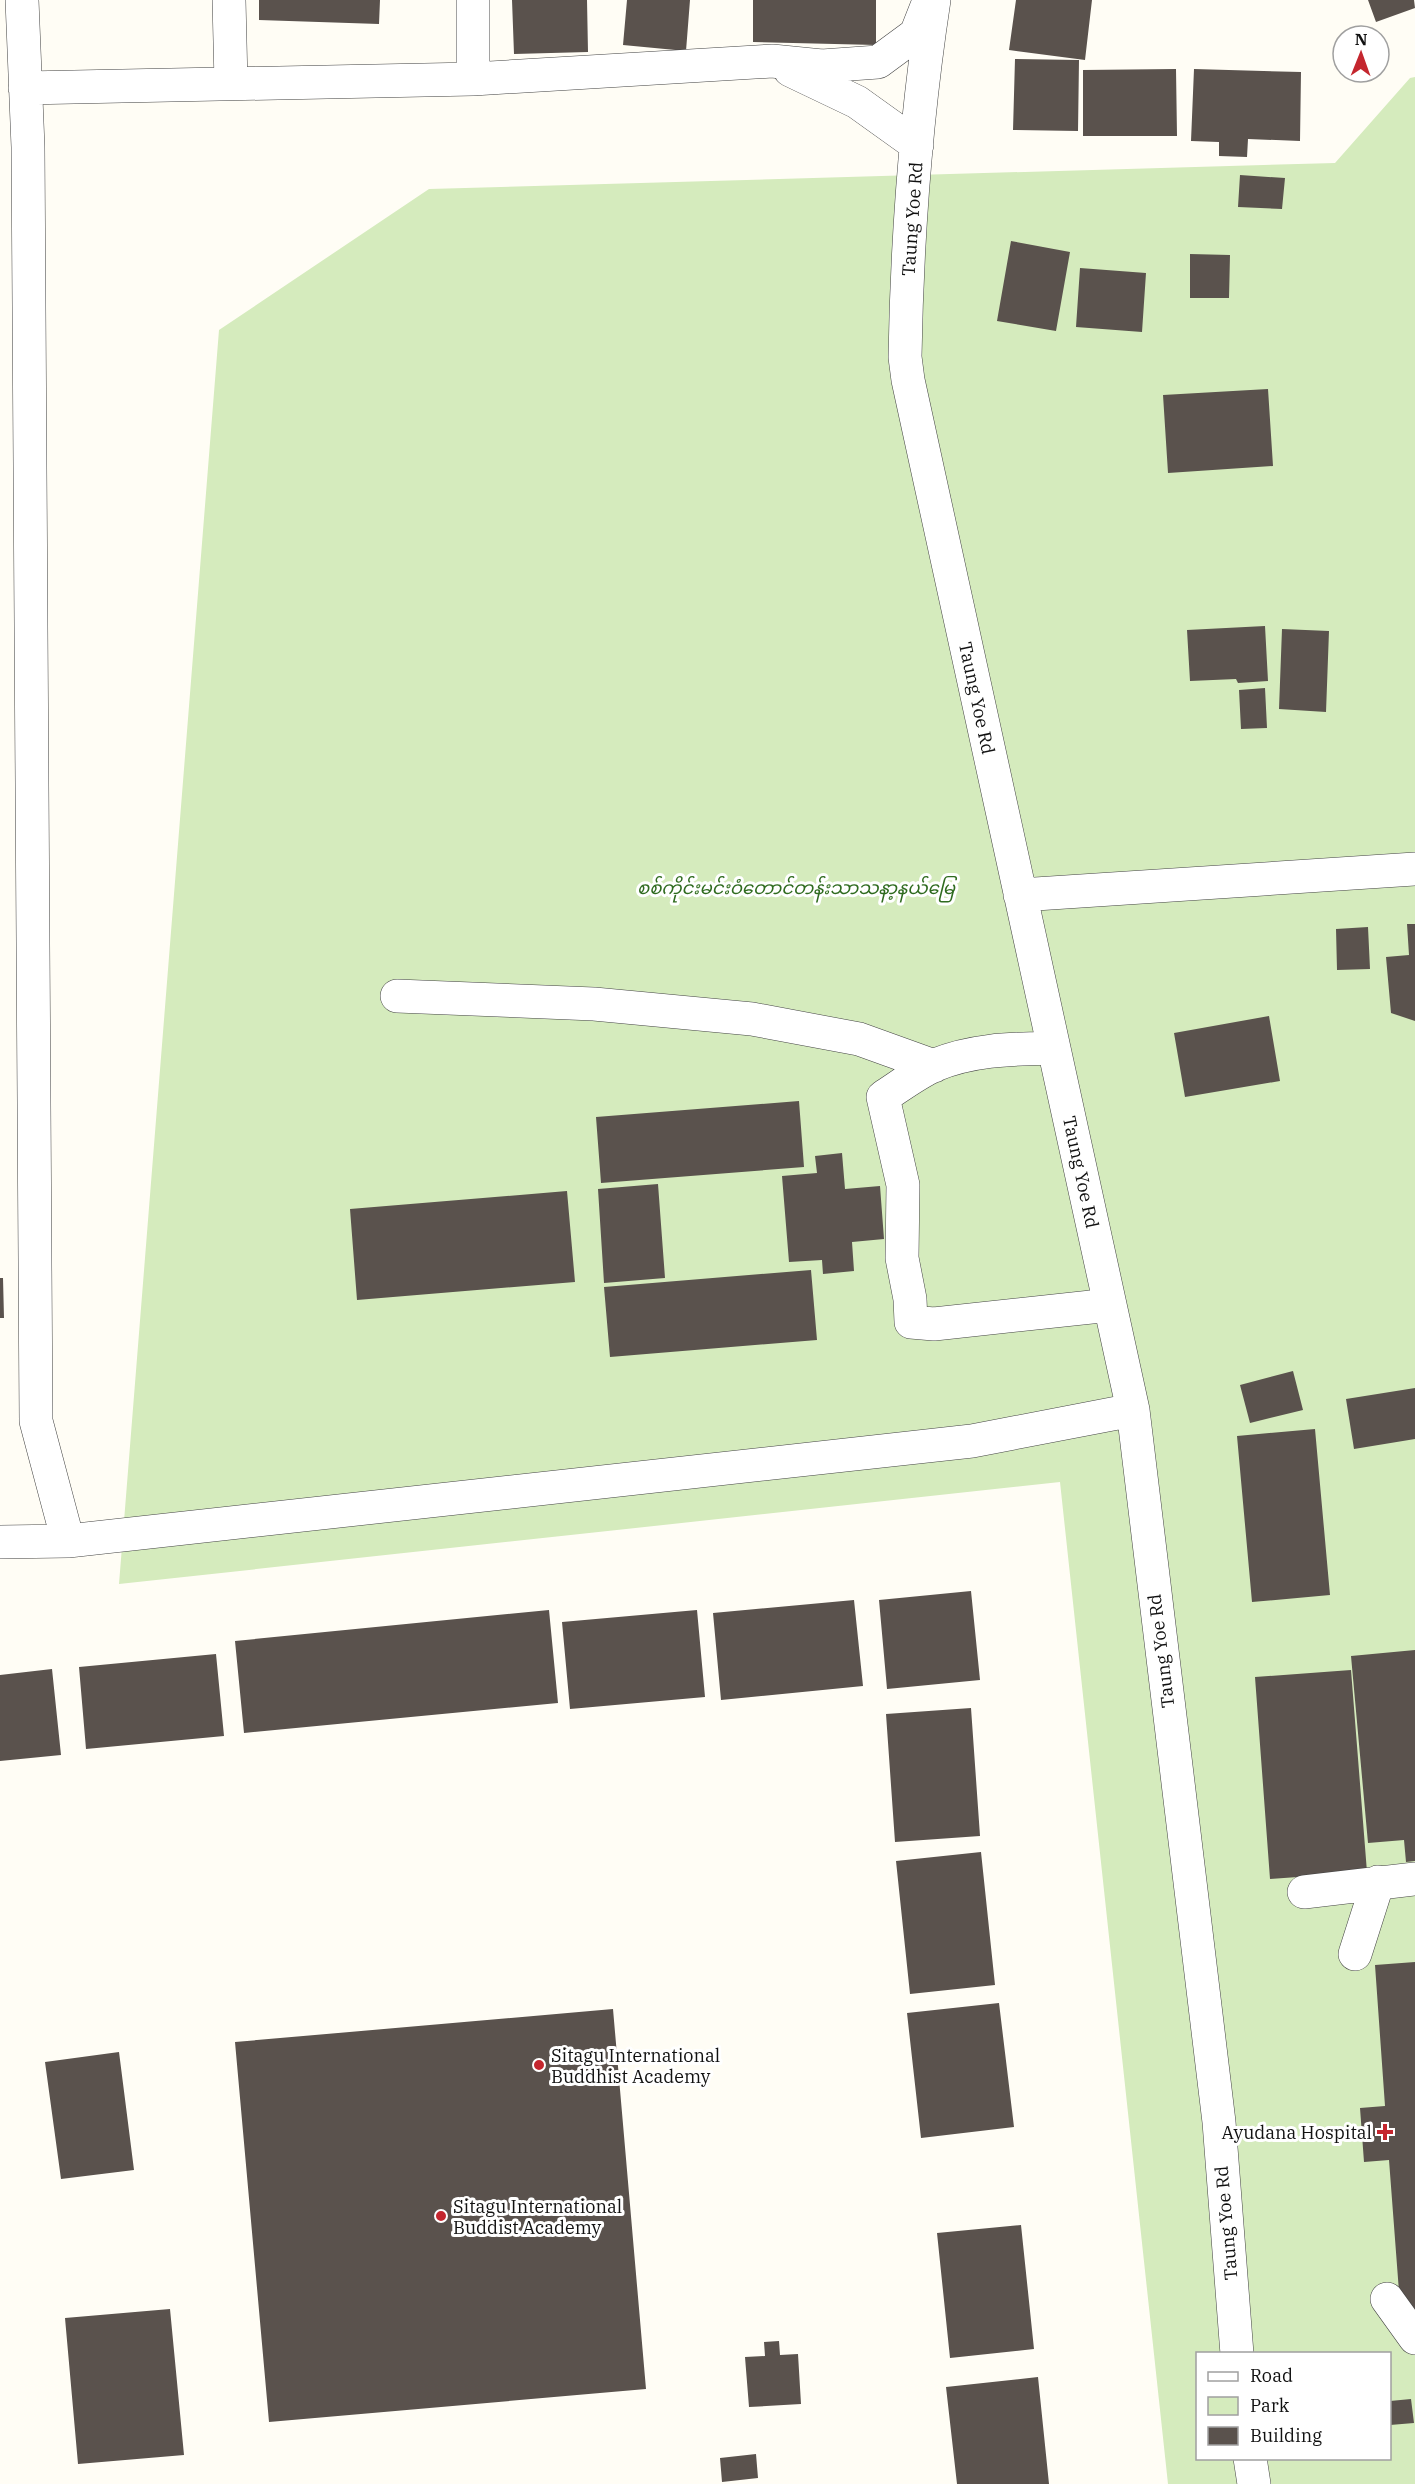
<svg xmlns="http://www.w3.org/2000/svg" width="1415" height="2484" font-family="'IBM Plex Serif','Noto Sans Myanmar',serif">
  <style>
    .green { fill: #d5ebbd; fill-rule: evenodd }
    .building { fill: #5a524d }
    .lines { fill: none; stroke-linecap: round; stroke-linejoin: round }
    .minor-casing { stroke: #444; stroke-width: 34 }
    .minor { stroke: #fff; stroke-width: 33 }
    .poi-dot { fill: #c4262e; stroke: #fff; stroke-width: 2 }
    .labels { text-anchor: middle; dominant-baseline: central; stroke-width: 6; stroke-linejoin: round; paint-order: stroke }
    .street-label { font-size: 18px; fill: #111; stroke: #fff }
    .park-label { font-size: 18px; font-style: italic; fill: #2f6b1f; stroke: #fff }
    .poi-label { font-size: 18px; fill: #111; stroke: #fff; text-anchor: start }
  </style>
  <rect width="100%" height="100%" fill="#fffdf5"/>
  <path class="green" d="M 1415,77 L 1415,2484 L 1168,2484 L 1060,1482 L 119,1584 L 219,330 L 429,189 L 1335,163 L 1410,78 ZM 1198,2354 L 1390,2354 L 1390,2458 L 1198,2458 Z"/>
  <path class="building" d="M 259,0 L 380,0 L 379,24 L 259,20 Z
    M 512,0 L 587,0 L 588,52 L 514,54 Z
    M 627,0 L 690,0 L 686,51 L 623,45 Z
    M 753,0 L 876,0 L 876,45 L 753,42 Z
    M 1016,0 L 1092,0 L 1085,60 L 1009,50 Z
    M 1368,0 L 1414,0 L 1415,8 L 1376,22 Z
    M 1015,59 L 1079,60 L 1078,131 L 1013,130 Z
    M 1176,69 L 1177,136 L 1083,136 L 1083,70 Z
    M 1194,69 L 1301,72 L 1300,141 L 1248,139 L 1247,157 L 1219,156 L 1219,142 L 1191,141 Z
    M 1240,175 L 1285,178 L 1282,209 L 1238,207 Z
    M 1011,241 L 1070,252 L 1056,331 L 997,321 Z
    M 1190,254 L 1230,255 L 1229,298 L 1190,298 Z
    M 1080,268 L 1146,273 L 1142,332 L 1076,327 Z
    M 1268,389 L 1273,466 L 1168,473 L 1163,395 Z
    M 1265,626 L 1268,681 L 1238,683 L 1236,679 L 1190,681 L 1187,630 Z
    M 1282,629 L 1329,631 L 1326,712 L 1279,709 Z
    M 1265,688 L 1267,728 L 1241,729 L 1239,690 Z
    M 1407,924 L 1415,924 L 1415,1021 L 1391,1013 L 1386,957 L 1409,955 Z
    M 1368,927 L 1370,969 L 1337,970 L 1336,929 Z
    M 1269,1016 L 1280,1081 L 1185,1097 L 1174,1033 Z
    M 799,1101 L 804,1167 L 601,1183 L 596,1117 Z
    M 842,1153 L 845,1189 L 880,1186 L 884,1239 L 852,1242 L 854,1271 L 823,1274 L 822,1260 L 789,1262 L 782,1176 L 817,1173 L 815,1156 Z
    M 658,1184 L 665,1278 L 604,1283 L 598,1189 Z
    M 567,1191 L 575,1282 L 357,1300 L 350,1209 Z
    M 811,1270 L 817,1340 L 610,1357 L 604,1287 Z
    M 0,1278 L 3,1278 L 4,1318 L 0,1318 Z
    M 1293,1371 L 1303,1410 L 1250,1423 L 1240,1385 Z
    M 1415,1388 L 1415,1439 L 1354,1449 L 1346,1399 Z
    M 1315,1429 L 1330,1595 L 1252,1602 L 1237,1436 Z
    M 971,1591 L 980,1680 L 887,1689 L 879,1600 Z
    M 854,1600 L 863,1686 L 721,1700 L 713,1613 Z
    M 549,1610 L 558,1703 L 244,1733 L 235,1641 Z
    M 697,1610 L 705,1697 L 570,1709 L 562,1622 Z
    M 1415,1650 L 1415,1861 L 1406,1862 L 1404,1840 L 1368,1843 L 1351,1656 Z
    M 216,1654 L 224,1736 L 86,1749 L 79,1667 Z
    M 52,1669 L 61,1755 L 0,1761 L 0,1675 Z
    M 1351,1670 L 1367,1872 L 1270,1879 L 1255,1677 Z
    M 971,1708 L 980,1836 L 895,1842 L 886,1714 Z
    M 981,1852 L 995,1985 L 910,1994 L 896,1861 Z
    M 1415,1962 L 1415,2317 L 1401,2318 L 1389,2160 L 1364,2162 L 1360,2108 L 1385,2106 L 1375,1965 Z
    M 999,2003 L 1014,2127 L 921,2138 L 907,2013 Z
    M 613,2009 L 646,2389 L 269,2422 L 235,2042 Z
    M 119,2052 L 134,2170 L 61,2179 L 45,2062 Z
    M 1021,2225 L 1034,2349 L 950,2358 L 937,2233 Z
    M 170,2309 L 184,2455 L 78,2464 L 65,2318 Z
    M 779,2341 L 780,2355 L 798,2354 L 801,2404 L 749,2407 L 745,2357 L 765,2356 L 764,2342 Z
    M 1038,2377 L 1049,2484 L 957,2484 L 946,2387 Z
    M 1411,2399 L 1414,2423 L 1390,2425 L 1390,2401 Z
    M 756,2454 L 758,2478 L 722,2482 L 720,2458 Z"/>
  <g class="lines">
    <g class="minor-casing">
      <path id="minor" d="M 22,0 L 28,147 L 36,1421 L 68,1541
        M 229,0 L 231,83
        M 473,0 L 473,79
        M 934,0 C 916,118 907,237 905,357 L 908,380 L 1133,1410 L 1219,2122 L 1237,2354
        M 790,70 L 857,102 L 917,145
        M 25,88 L 473,79 L 772,61 L 822,66 L 878,62 L 916,34 L 927,6
        M 1020,895 L 1415,869
        M 397,996 L 594,1004 L 752,1019 L 859,1039 L 934,1066
        M 1053,1048 C 1013,1049 973,1049 935,1065 C 917,1073 900,1086 883,1097 L 903,1185 L 902,1258 L 910,1299 L 911,1322 L 934,1324 L 1110,1305
        M 0,1542 L 68,1541 L 972,1441 L 1133,1410
        M 1304,1892 L 1415,1879
        M 1355,1954 L 1378,1882
        M 1387,2299 L 1415,2338
        M 1250,2458 L 1254,2484"/>
    </g>
    <use href="#minor" class="minor"/>
  </g>
  <g class="poi-dot">
    <circle cx="539" cy="2065" r="6"/>
    <path d="M1382 2123h6v6h6v6h-6v6h-6v-6h-6v-6h6z"/>
    <circle cx="441" cy="2216" r="6"/>
  </g>
  <g class="labels">
    <g class="street-label">
      <text transform="translate(912 219) rotate(-86)">Taung Yoe Rd</text>
      <text transform="translate(977 698) rotate(78)">Taung Yoe Rd</text>
      <text transform="translate(1081 1172) rotate(78)">Taung Yoe Rd</text>
      <text transform="translate(1161 1651) rotate(-97)">Taung Yoe Rd</text>
      <text transform="translate(1226 2223) rotate(-95)">Taung Yoe Rd</text>
    </g>
    <g class="park-label">
      <text x="796" y="887">စစ်ကိုင်းမင်းဝံတောင်တန်းသာသနာ့နယ်မြေ</text>
    </g>
    <g class="poi-label">
      <text x="551" y="2055">Sitagu International<tspan x="551" dy="21">Buddhist Academy</tspan></text>
      <text x="1372" y="2132" text-anchor="end">Ayudana Hospital</text>
      <text x="453" y="2206">Sitagu International<tspan x="453" dy="21">Buddist Academy</tspan></text>
    </g>
  </g>
  <rect x="1196" y="2352" width="195" height="108" fill="#ffffff" stroke="#a0a0a0" stroke-width="1.5"/>
  <rect x="1208" y="2372" width="30" height="9" fill="#ffffff" stroke="#a0a0a0" stroke-width="1.5"/>
  <text x="1250" y="2382" font-size="18" fill="#111111">Road</text>
  <rect x="1208" y="2397" width="30" height="18" fill="#d5ebbd" stroke="#a0a0a0" stroke-width="1.5"/>
  <text x="1250" y="2412" font-size="18" fill="#111111">Park</text>
  <rect x="1208" y="2427" width="30" height="18" fill="#5a524d" stroke="#a0a0a0" stroke-width="1.5"/>
  <text x="1250" y="2442" font-size="18" fill="#111111">Building</text>
  <g transform="translate(1361 54) rotate(1)"><circle r="28" fill="#ffffff" stroke="#a0a0a0" stroke-width="1.5"/>
  <path d="M0-4.5L10 22L0 15L-10 22Z" fill="#c4262e"/>
  <text y="-9" font-size="16" font-weight="bold" text-anchor="middle" fill="#111111">N</text>
  </g>
</svg>
